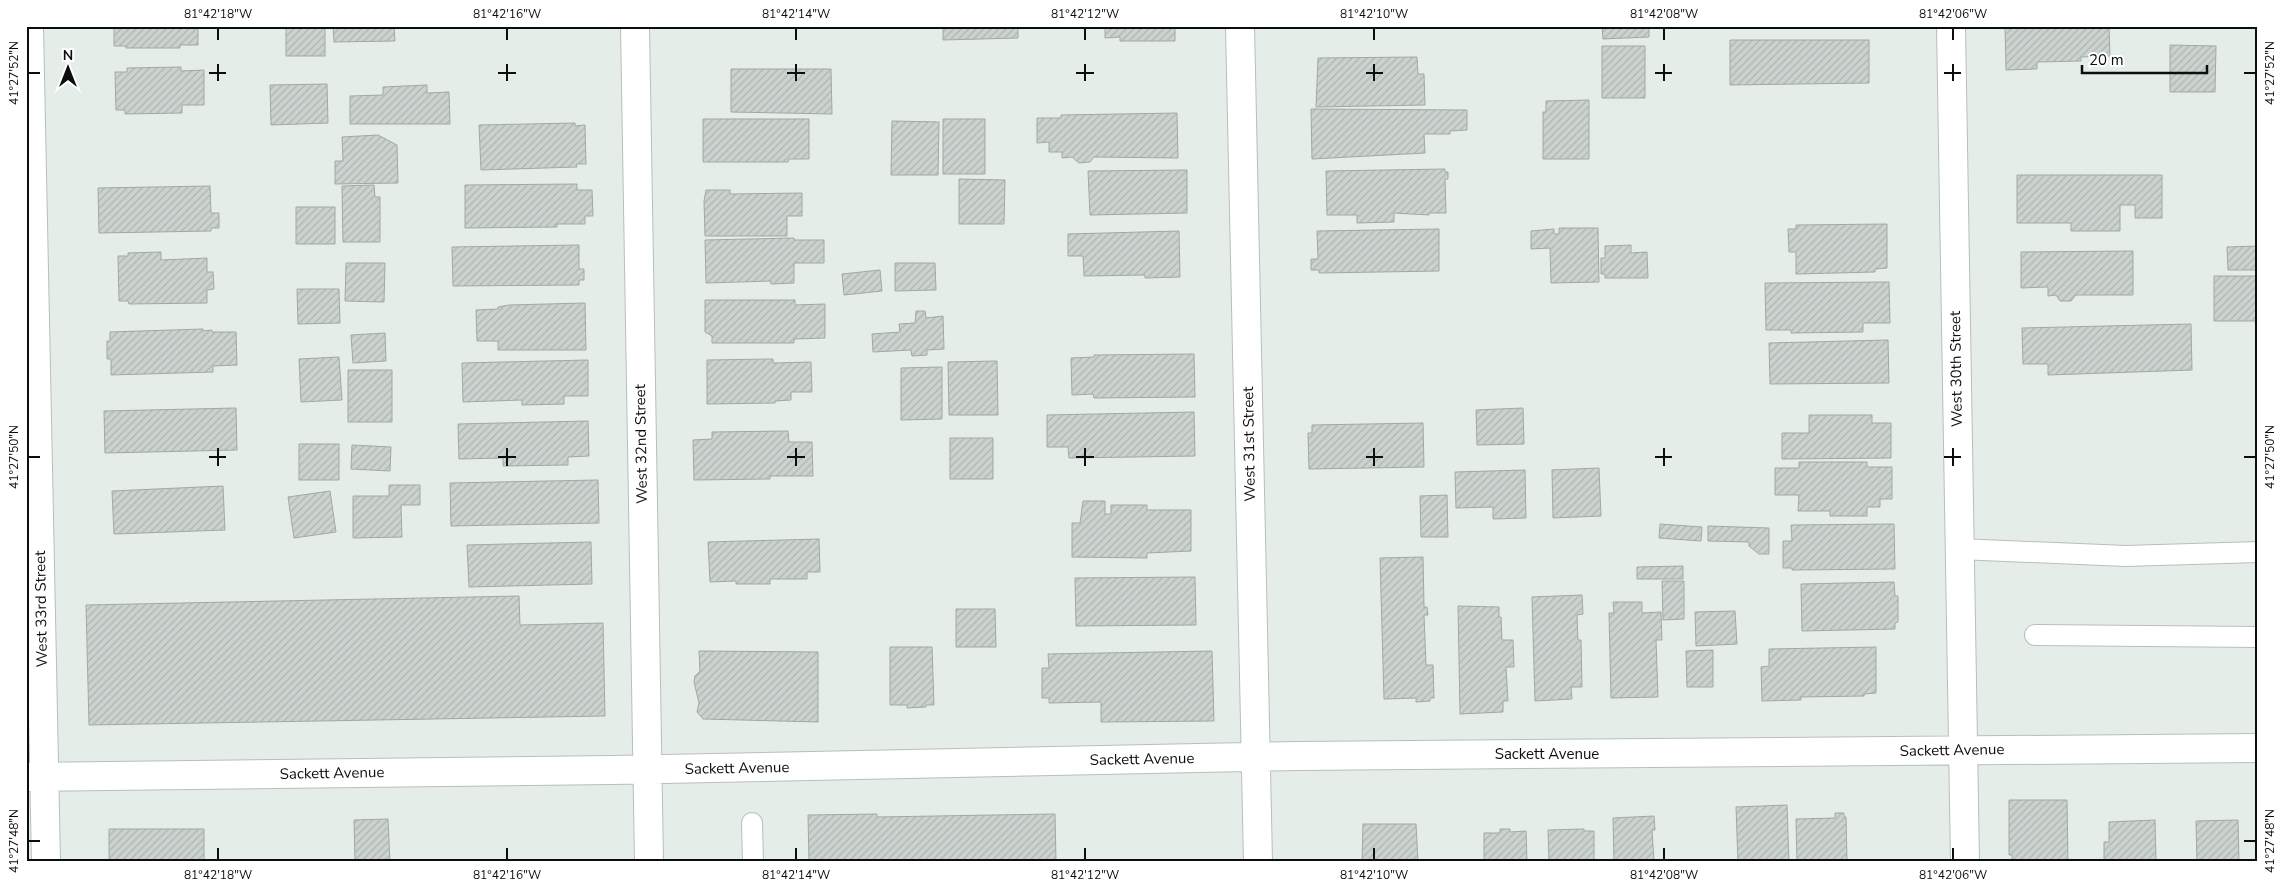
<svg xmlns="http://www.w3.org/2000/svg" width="2284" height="888" font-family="'Nunito Sans',sans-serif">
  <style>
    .building { fill: url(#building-hatch); stroke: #a2a9a5 }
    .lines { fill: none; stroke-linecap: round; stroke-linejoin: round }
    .lane-casing { stroke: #b8bfbb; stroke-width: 22 }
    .street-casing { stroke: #b8bfbb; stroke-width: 30 }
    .lane { stroke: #fff; stroke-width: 20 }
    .street { stroke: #fff; stroke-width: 28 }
    .ticks { fill: none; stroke: #0c0e0d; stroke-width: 2 }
    .labels { text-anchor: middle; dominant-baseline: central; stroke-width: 4; stroke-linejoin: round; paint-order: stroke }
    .street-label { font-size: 15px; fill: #0c0e0d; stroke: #fff }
    .neatline { fill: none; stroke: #0c0e0d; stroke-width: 2 }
    .ticks-label { font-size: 12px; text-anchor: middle; fill: #0c0e0d }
  </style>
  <defs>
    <pattern id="building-hatch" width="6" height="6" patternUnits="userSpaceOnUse" patternTransform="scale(1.25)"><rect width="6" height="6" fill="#ccd3cf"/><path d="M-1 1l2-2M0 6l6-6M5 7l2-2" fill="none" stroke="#aeb4b1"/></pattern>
  </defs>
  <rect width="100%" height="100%" fill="#e5ede9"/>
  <path class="building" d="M 114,26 L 198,26 L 198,45 L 180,45 L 180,48 L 126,48 L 126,46 L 114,46 Z
    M 286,26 L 325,26 L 325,56 L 286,56 Z
    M 333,26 L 394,26 L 395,41 L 334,42 Z
    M 943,26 L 1018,26 L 1018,38 L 943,40 Z
    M 1105,26 L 1175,26 L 1175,41 L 1120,41 L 1120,37 L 1105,38 Z
    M 1602,26 L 1649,26 L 1649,37 L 1603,39 Z
    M 2005,26 L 2109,26 L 2110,56 L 2081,57 L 2081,61 L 2037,62 L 2037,69 L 2006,70 Z
    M 1730,40 L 1869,40 L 1869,83 L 1730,85 Z
    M 2170,45 L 2216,46 L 2215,92 L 2170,92 Z
    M 1602,46 L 1645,46 L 1645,98 L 1602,98 Z
    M 1417,57 L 1418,74 L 1424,74 L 1425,105 L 1316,107 L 1318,58 Z
    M 181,67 L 181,71 L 204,70 L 204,105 L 182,105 L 182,113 L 125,114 L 125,110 L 116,110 L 115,72 L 127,72 L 127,68 Z
    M 731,69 L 831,69 L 832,114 L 731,112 Z
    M 327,84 L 328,123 L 271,125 L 270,85 Z
    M 427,85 L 427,93 L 449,92 L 450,124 L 350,124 L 350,96 L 383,95 L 383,87 Z
    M 1589,100 L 1589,159 L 1543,159 L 1543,112 L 1546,112 L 1546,101 Z
    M 1311,109 L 1467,110 L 1467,130 L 1450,131 L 1450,134 L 1424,134 L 1425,153 L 1312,159 Z
    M 1177,113 L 1178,158 L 1094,157 L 1090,162 L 1079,163 L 1072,157 L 1062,158 L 1062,152 L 1049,152 L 1049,142 L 1037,143 L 1037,118 L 1061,118 L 1061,115 Z
    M 703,119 L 809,119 L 809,159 L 789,159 L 788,162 L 703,162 Z
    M 943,119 L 985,119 L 985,174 L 943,174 Z
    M 892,121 L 939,122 L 938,175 L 891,175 Z
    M 575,123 L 575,126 L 585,125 L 586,164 L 576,164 L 577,167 L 481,170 L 479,125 Z
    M 378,135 L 397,145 L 398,183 L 335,184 L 335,161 L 343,161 L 342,137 Z
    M 1445,169 L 1445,172 L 1448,172 L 1448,179 L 1445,179 L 1446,213 L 1429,213 L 1429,215 L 1394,213 L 1394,222 L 1357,223 L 1357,215 L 1327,215 L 1326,171 Z
    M 1187,170 L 1187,213 L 1090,215 L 1088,171 Z
    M 2017,175 L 2162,175 L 2162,218 L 2135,218 L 2135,205 L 2120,205 L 2120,231 L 2071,231 L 2071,223 L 2017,223 Z
    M 959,179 L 1005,180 L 1004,224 L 959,224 Z
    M 577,184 L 577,190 L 592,190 L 593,216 L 585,216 L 585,224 L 557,224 L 557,227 L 465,228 L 465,185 Z
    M 374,185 L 375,197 L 380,197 L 380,242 L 343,242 L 342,186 Z
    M 210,186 L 211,213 L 219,213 L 219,228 L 211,228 L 211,231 L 99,233 L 98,188 Z
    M 706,190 L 730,190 L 730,194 L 802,193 L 802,216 L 787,216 L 787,236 L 705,236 L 704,201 Z
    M 296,207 L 335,207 L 335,244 L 296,244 Z
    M 1887,224 L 1887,268 L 1875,269 L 1875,272 L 1796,274 L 1796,252 L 1789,252 L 1788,229 L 1796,229 L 1796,225 Z
    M 1559,228 L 1598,228 L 1599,282 L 1551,283 L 1550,248 L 1531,249 L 1531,231 L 1554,229 L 1554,234 L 1559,234 Z
    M 1439,229 L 1439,271 L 1319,273 L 1319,270 L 1311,270 L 1311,259 L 1318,259 L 1317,231 Z
    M 1179,231 L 1180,277 L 1145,278 L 1145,275 L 1084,276 L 1083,256 L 1068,256 L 1068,234 Z
    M 794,238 L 794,240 L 824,240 L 824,263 L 794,263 L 794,283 L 771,284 L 771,281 L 706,283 L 705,240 Z
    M 579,245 L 579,269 L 584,269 L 584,280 L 579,280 L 579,285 L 453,286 L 452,247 Z
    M 1631,245 L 1631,253 L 1647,252 L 1648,278 L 1605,278 L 1605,274 L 1601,274 L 1601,258 L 1605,258 L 1605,246 Z
    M 2258,246 L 2258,270 L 2228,270 L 2227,247 Z
    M 2133,251 L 2133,295 L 2076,295 L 2071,301 L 2060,301 L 2056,295 L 2048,296 L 2048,287 L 2021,288 L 2021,252 Z
    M 161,252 L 161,260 L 207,258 L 207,272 L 213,272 L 214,289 L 207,290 L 207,303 L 129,304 L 128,301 L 119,301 L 118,256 L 128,256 L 128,253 Z
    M 346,263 L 385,263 L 384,302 L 345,301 Z
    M 895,263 L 935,263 L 936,290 L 895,291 Z
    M 880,270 L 882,291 L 844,295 L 842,274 Z
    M 2214,276 L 2258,276 L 2258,321 L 2214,321 Z
    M 1889,282 L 1890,323 L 1863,323 L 1863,332 L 1791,333 L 1791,330 L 1766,330 L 1765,283 Z
    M 297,289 L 339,289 L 340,323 L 298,324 Z
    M 705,300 L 795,300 L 795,305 L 825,304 L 825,338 L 794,339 L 794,343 L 712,343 L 712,336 L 705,332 Z
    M 585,303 L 586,350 L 498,350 L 498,341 L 477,341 L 476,310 L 498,309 L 498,307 L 509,305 Z
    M 916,311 L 925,311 L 926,318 L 943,316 L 944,349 L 927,350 L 927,355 L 912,356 L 911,350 L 873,352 L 872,334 L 900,332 L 899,324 L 915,323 Z
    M 2191,324 L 2192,370 L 2048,375 L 2048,364 L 2023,364 L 2022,328 Z
    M 203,329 L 203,331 L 212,330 L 212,332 L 236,332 L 237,365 L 213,366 L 213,372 L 111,375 L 111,359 L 107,359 L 107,341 L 110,341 L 110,332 Z
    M 385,333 L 386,361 L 353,363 L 351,335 Z
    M 1888,340 L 1889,383 L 1770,384 L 1769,343 Z
    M 1194,354 L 1195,397 L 1094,398 L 1093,394 L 1072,395 L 1071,358 L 1094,357 L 1094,355 Z
    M 339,357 L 342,400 L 301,402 L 299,359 Z
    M 773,359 L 773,363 L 811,362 L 812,392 L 791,392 L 791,400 L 775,401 L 775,403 L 707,404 L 707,360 Z
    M 588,360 L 588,396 L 564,396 L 564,404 L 522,405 L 522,400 L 463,402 L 462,363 Z
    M 997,361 L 998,415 L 949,415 L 948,362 Z
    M 942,367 L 942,419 L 901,420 L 901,368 Z
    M 348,370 L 392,370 L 392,422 L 348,422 Z
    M 236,408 L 237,450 L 105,453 L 104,411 Z
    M 1523,408 L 1524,444 L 1477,445 L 1476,410 Z
    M 1194,412 L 1195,456 L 1069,458 L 1068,447 L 1047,447 L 1047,415 Z
    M 1809,415 L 1872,415 L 1872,423 L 1891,423 L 1891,458 L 1782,459 L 1782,433 L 1809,433 Z
    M 588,421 L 589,456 L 568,457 L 568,465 L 503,466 L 503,458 L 459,459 L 458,424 Z
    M 1423,423 L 1424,467 L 1309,469 L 1308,433 L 1312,433 L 1312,425 Z
    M 788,431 L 789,442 L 812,442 L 813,476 L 770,476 L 770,479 L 694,480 L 693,440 L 712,439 L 712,432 Z
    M 950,438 L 993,438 L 993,479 L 950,479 Z
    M 299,444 L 339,444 L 339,480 L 299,480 Z
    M 352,445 L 391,447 L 390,471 L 351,469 Z
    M 1799,462 L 1867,462 L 1867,467 L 1892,467 L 1892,499 L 1880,499 L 1880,507 L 1867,507 L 1867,516 L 1830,516 L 1830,511 L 1798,511 L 1799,495 L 1775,495 L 1775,468 L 1799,468 Z
    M 1599,468 L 1601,516 L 1553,518 L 1552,470 Z
    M 1525,470 L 1526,518 L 1493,519 L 1493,507 L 1456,508 L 1455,472 Z
    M 598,480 L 599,523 L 451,526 L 450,483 Z
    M 389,485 L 420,485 L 420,505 L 401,505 L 402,537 L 353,538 L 353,496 L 389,496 Z
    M 223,486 L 225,530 L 114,534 L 112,491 Z
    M 330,491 L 336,532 L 294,538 L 288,497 Z
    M 1447,495 L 1448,537 L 1421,537 L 1420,496 Z
    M 1083,501 L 1105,501 L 1105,514 L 1111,514 L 1111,505 L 1147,505 L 1147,510 L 1191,510 L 1191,551 L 1147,553 L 1147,558 L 1072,557 L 1072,523 L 1080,523 Z
    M 1660,524 L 1702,527 L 1701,541 L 1659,538 Z
    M 1894,524 L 1895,569 L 1792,570 L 1792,568 L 1783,568 L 1783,541 L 1792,541 L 1791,525 Z
    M 1708,526 L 1769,528 L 1769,554 L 1759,554 L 1749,546 L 1749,542 L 1708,541 Z
    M 819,539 L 820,572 L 807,572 L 807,579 L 770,579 L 770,584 L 736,584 L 736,581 L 710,582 L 708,542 Z
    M 591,542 L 592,584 L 469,587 L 467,545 Z
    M 1423,557 L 1424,607 L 1427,607 L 1428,615 L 1424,615 L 1426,665 L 1433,665 L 1434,698 L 1430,698 L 1430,701 L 1416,702 L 1416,698 L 1384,699 L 1380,558 Z
    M 1683,566 L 1683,579 L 1637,579 L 1637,567 Z
    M 1195,577 L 1196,625 L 1076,626 L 1075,578 Z
    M 1662,581 L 1684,581 L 1684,619 L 1663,620 Z
    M 1894,582 L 1895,596 L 1898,596 L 1898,622 L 1895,623 L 1895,629 L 1802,631 L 1801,584 Z
    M 1582,595 L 1583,614 L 1577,615 L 1578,640 L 1581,640 L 1582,687 L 1571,687 L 1572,699 L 1535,701 L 1532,597 Z
    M 519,596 L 520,625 L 603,623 L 605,716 L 89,725 L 86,605 Z
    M 1613,602 L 1642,602 L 1642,613 L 1661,612 L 1662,640 L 1656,640 L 1658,697 L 1611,698 L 1609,613 L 1614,613 Z
    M 1458,606 L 1499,607 L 1499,617 L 1501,617 L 1502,640 L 1513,640 L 1514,667 L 1506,667 L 1508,701 L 1503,701 L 1503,712 L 1460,714 Z
    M 956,609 L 995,609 L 996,647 L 956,647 Z
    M 1735,611 L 1737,644 L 1696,646 L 1695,612 Z
    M 890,647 L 932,647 L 934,705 L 926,705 L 926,707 L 907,708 L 907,705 L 890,705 Z
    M 1876,647 L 1876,693 L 1864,694 L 1864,696 L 1801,697 L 1801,700 L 1762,701 L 1761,667 L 1769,666 L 1769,649 Z
    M 1713,650 L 1713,687 L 1687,687 L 1686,651 Z
    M 699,651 L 818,652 L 818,722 L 703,719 L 697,712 L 699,703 L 694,682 L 695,676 L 700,671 Z
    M 1212,651 L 1214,721 L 1101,722 L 1101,702 L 1049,703 L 1049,698 L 1042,698 L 1042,668 L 1049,668 L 1048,654 Z
    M 2009,800 L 2067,800 L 2068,862 L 2012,862 L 2012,855 L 2009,855 Z
    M 1787,805 L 1789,862 L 1738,862 L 1736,807 Z
    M 1835,813 L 1844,813 L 1844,817 L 1846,817 L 1847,862 L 1797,862 L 1796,819 L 1835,818 Z
    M 877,814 L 877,817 L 1055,814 L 1056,862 L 809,862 L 808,815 Z
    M 1654,816 L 1655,830 L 1652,830 L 1654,862 L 1614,862 L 1613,818 Z
    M 388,819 L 390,862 L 355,862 L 354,820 Z
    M 2155,820 L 2156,862 L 2104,862 L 2104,842 L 2109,842 L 2109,822 Z
    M 2238,820 L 2239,862 L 2197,862 L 2196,821 Z
    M 1363,824 L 1416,824 L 1418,862 L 1362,862 Z
    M 109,829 L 204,829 L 204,862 L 109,862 Z
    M 1500,829 L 1510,829 L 1510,832 L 1526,831 L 1527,862 L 1484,862 L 1484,833 L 1500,833 Z
    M 1584,829 L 1584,831 L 1594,831 L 1594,862 L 1549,862 L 1548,830 Z"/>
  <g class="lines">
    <g class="lane-casing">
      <path id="lane" d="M 1959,549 L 2126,556 L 2258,552
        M 2035,635 L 2258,637
        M 752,823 L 753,862"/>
    </g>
    <g class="street-casing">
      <path id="street" d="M 29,26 L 46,862
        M 635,26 L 649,862
        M 1240,26 L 1258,862
        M 1951,26 L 1965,862
        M 26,777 L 612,770 L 1299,756 L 2258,748"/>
    </g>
    <use href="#lane" class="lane"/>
    <use href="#street" class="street"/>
  </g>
  <path class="ticks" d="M 218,28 L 218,40M 507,28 L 507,40M 796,28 L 796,40M 1085,28 L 1085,40M 1374,28 L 1374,40M 1664,28 L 1664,40M 1953,28 L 1953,40M 218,64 L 218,81M 507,64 L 507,81M 796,64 L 796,81M 1085,64 L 1085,81M 1374,64 L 1374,81M 1664,64 L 1664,81M 1953,64 L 1953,81M 28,73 L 40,73M 209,73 L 226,73M 498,73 L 516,73M 787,73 L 805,73M 1076,73 L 1094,73M 1366,73 L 1383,73M 1655,73 L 1672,73M 1944,73 L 1961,73M 2244,73 L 2256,73M 218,448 L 218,466M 507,448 L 507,466M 796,448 L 796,466M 1085,448 L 1085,466M 1374,448 L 1374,466M 1664,448 L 1664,466M 1953,448 L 1953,466M 28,457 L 40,457M 209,457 L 226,457M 498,457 L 516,457M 787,457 L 805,457M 1076,457 L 1094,457M 1366,457 L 1383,457M 1655,457 L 1672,457M 1944,457 L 1961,457M 2244,457 L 2256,457M 28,841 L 40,841M 2244,841 L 2256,841M 218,848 L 218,860M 507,848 L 507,860M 796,848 L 796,860M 1085,848 L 1085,860M 1374,848 L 1374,860M 1664,848 L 1664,860M 1953,848 L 1953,860"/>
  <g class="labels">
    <g class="street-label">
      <text transform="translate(1956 369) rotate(-91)">West 30th Street</text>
      <text transform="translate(641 444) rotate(-91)">West 32nd Street</text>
      <text transform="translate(1249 444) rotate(-91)">West 31st Street</text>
      <text transform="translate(41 609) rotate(-91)">West 33rd Street</text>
      <text transform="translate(1952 750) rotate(-1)">Sackett Avenue</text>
      <text x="1547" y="754">Sackett Avenue</text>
      <text transform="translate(1142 759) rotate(-1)">Sackett Avenue</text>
      <text transform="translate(737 768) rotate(-1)">Sackett Avenue</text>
      <text transform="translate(332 773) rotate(-1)">Sackett Avenue</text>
    </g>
  </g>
  <rect width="2284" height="888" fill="none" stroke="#ffffff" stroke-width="55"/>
  <g transform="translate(68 68)" stroke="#ffffff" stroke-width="4" paint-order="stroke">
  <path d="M0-4L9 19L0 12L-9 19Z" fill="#0c0e0d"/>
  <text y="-8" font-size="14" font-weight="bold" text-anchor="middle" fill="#0c0e0d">N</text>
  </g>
  <path d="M2082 65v8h125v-8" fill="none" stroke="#0c0e0d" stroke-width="2.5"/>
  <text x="2089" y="65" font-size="15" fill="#0c0e0d" stroke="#ffffff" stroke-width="4" paint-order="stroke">20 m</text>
  <rect x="28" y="28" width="2228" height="832" class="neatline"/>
  <g class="ticks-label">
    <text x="218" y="18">81°42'18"W</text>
    <text x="507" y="18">81°42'16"W</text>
    <text x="796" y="18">81°42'14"W</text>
    <text x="1085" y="18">81°42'12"W</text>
    <text x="1374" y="18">81°42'10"W</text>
    <text x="1664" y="18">81°42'08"W</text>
    <text x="1953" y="18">81°42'06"W</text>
    <text transform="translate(14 73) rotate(-90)" y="4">41°27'52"N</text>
    <text transform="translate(2270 73) rotate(-90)" y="4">41°27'52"N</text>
    <text transform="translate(14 457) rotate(-90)" y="4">41°27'50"N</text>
    <text transform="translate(2270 457) rotate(-90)" y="4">41°27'50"N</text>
    <text transform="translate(14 841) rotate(-90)" y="4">41°27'48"N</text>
    <text transform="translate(2270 841) rotate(-90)" y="4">41°27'48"N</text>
    <text x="218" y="879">81°42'18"W</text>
    <text x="507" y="879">81°42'16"W</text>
    <text x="796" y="879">81°42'14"W</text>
    <text x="1085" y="879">81°42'12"W</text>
    <text x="1374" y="879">81°42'10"W</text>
    <text x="1664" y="879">81°42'08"W</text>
    <text x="1953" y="879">81°42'06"W</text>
  </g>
</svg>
